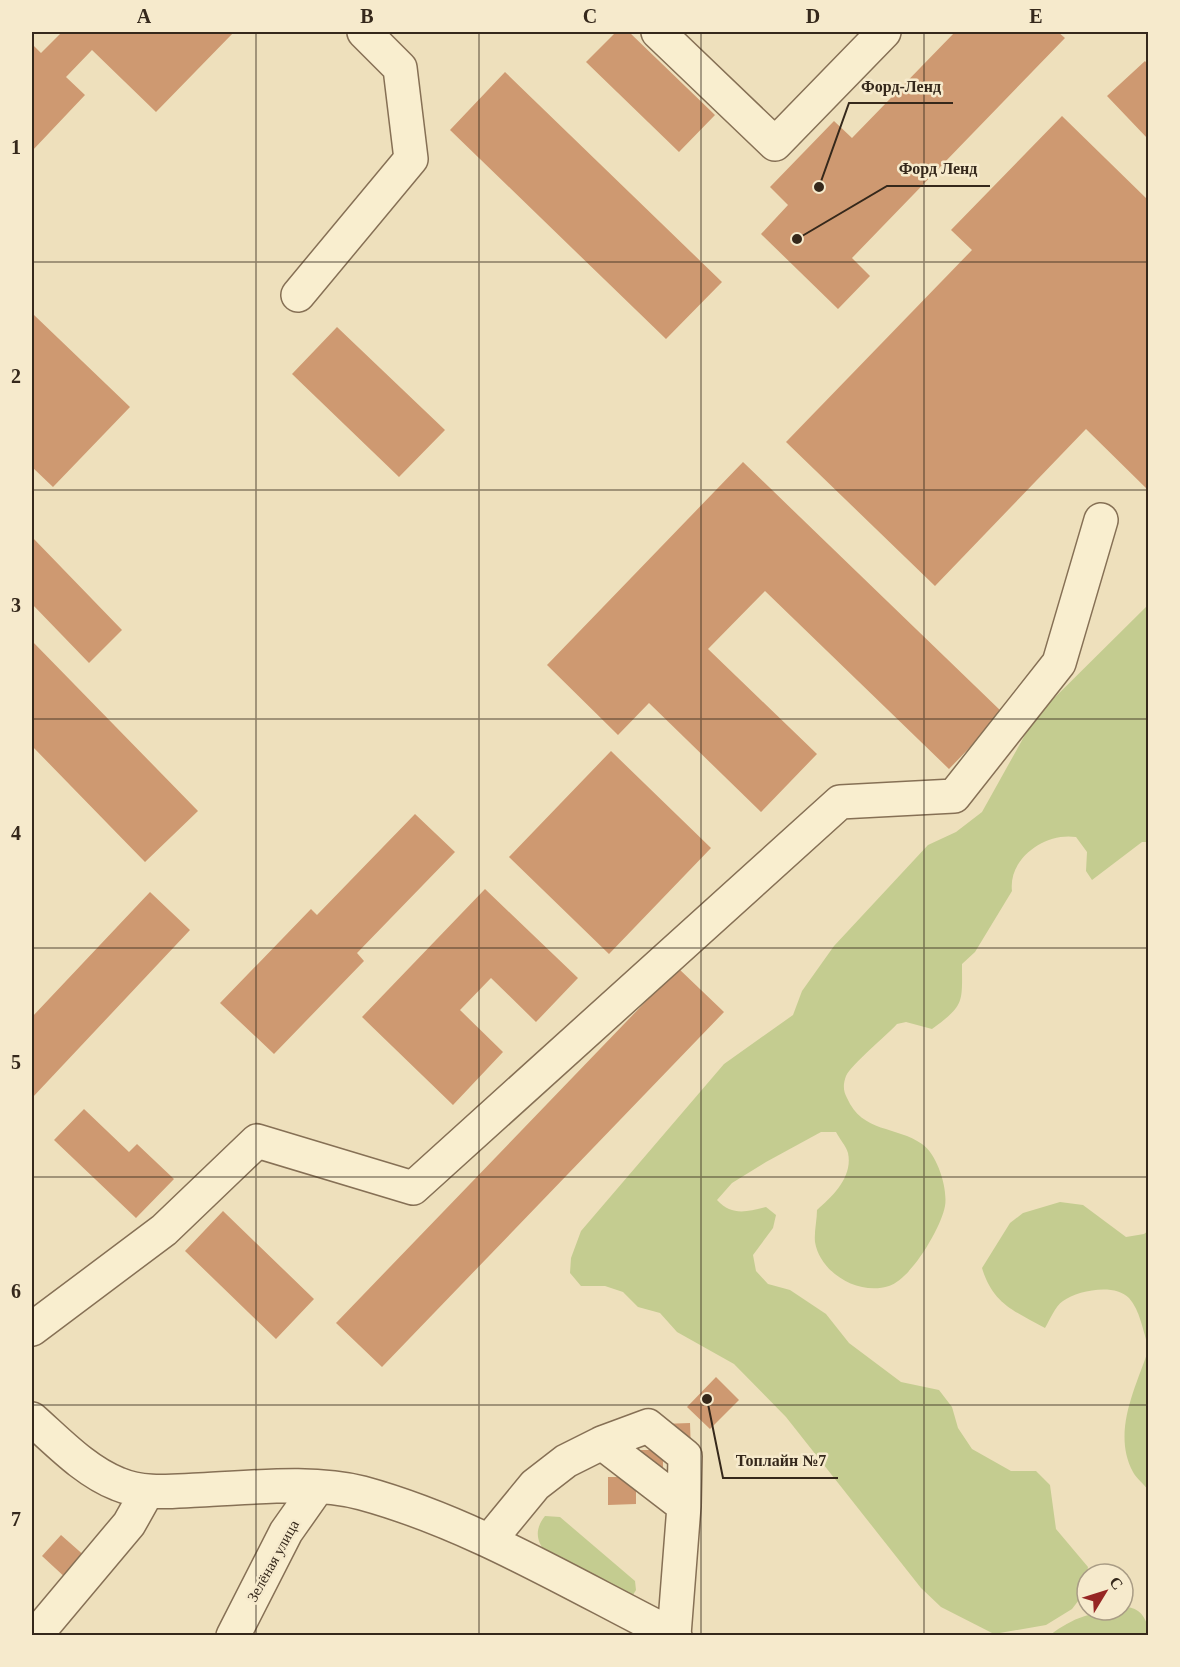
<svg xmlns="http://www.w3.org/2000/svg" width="1180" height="1667" font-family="'Times New Roman',serif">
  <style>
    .green { fill: #c4cc90 }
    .building { fill: #ce9971 }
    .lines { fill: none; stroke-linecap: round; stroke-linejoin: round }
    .minor-casing { stroke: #867055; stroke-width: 36 }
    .minor { stroke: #f9eecf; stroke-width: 33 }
    .grid { fill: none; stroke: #35281b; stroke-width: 1.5; stroke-opacity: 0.55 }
    .labels { text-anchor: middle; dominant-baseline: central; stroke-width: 5; stroke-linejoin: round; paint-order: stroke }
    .street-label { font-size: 15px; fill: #35281b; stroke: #f6eacc }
    .leader { fill: none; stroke: #35281b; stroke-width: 2 }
    .callout-dot { fill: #35281b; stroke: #f6eacc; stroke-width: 2 }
    .callout-label { font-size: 16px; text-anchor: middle; font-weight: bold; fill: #35281b; stroke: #f6eacc; stroke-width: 5; stroke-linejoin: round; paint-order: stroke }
    .neatline { fill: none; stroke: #35281b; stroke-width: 2 }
    .grid-label { font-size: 20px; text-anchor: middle; font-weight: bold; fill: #35281b }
  </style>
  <rect width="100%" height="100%" fill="#eee0bc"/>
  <path class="green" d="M 1148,605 L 1148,842 L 1142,842 L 1092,880 L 1086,871 L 1087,852 L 1076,837 C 1046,832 1008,858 1012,891 L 975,952 L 962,964 C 962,1003 965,1005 932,1029 L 906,1022 L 897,1024 C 886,1036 852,1064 846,1076 C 843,1084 843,1091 847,1098 C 862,1133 897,1126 922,1144 C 937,1154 948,1188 945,1206 C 941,1228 911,1279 889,1286 C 859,1296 820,1273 815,1242 C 814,1232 817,1220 817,1210 C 833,1196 853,1177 848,1153 C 846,1146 839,1138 836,1132 L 821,1132 L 766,1162 L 732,1183 L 717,1200 C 732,1216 746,1212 766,1207 L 776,1215 L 773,1228 L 753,1255 L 756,1271 L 768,1284 L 790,1290 L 826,1314 L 849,1343 L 901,1382 L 939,1390 L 952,1407 L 958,1428 L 972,1449 L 1011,1471 L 1036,1471 L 1050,1485 L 1056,1529 L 1088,1567 L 1082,1596 L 1072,1609 L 1046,1625 L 994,1634 L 941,1607 L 921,1588 L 786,1417 L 734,1364 L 677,1332 L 660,1313 L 638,1307 L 623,1292 L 605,1286 L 581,1286 L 570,1273 L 571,1258 L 581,1231 L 724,1064 L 793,1015 L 802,991 L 834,946 L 928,845 L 956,832 L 982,812 L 1035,717 Z
    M 1060,1202 L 1083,1205 L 1126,1237 L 1144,1234 L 1148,1231 L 1148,1346 C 1143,1331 1140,1310 1129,1298 C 1115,1283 1078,1290 1063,1301 C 1055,1306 1050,1320 1045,1328 C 1014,1311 993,1304 982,1268 L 1010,1223 L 1023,1213 Z
    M 1148,1351 L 1148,1490 C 1144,1484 1136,1478 1133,1472 C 1112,1433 1135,1389 1148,1351 Z
    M 545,1516 L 560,1517 L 635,1581 L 636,1590 L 633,1595 L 624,1596 C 596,1582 513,1556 545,1516 Z
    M 1123,1607 C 1140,1606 1149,1620 1148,1635 L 1050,1635 C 1072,1618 1095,1610 1123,1610 Z"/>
  <path class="building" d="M 62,32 L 234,32 L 156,112 L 92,50 L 66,77 L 85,95 L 32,151 L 32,44 L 41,53 Z
    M 616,32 L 629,32 L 715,115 L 679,152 L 586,62 Z
    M 955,32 L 1058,32 L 1065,38 L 852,258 L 870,276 L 838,309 L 761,234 L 788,205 L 770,187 L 834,121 L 852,138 Z
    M 1145,61 L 1148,65 L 1148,139 L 1107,96 Z
    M 505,72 L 722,282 L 666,339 L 450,130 Z
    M 1062,116 L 1148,200 L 1148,490 L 1086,429 L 935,586 L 786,442 L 972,250 L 951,230 Z
    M 34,315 L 130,407 L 53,487 L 32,467 L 34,392 L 32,318 Z
    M 337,327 L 445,430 L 399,477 L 292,374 Z
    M 743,462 L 1003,713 L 949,769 L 765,591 L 708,649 L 817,754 L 761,812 L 649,703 L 618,735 L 547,665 Z
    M 32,537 L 122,630 L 89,663 L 32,604 Z
    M 32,641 L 198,811 L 145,862 L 32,746 Z
    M 611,751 L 711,848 L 609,954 L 509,857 Z
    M 415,814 L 455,852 L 357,953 L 364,961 L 274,1054 L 220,1003 L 311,909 L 317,915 Z
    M 485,889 L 578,978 L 536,1022 L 491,978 L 460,1010 L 503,1052 L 453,1105 L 362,1017 Z
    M 150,892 L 190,930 L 32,1098 L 32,1017 Z
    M 678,968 L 724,1012 L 382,1367 L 336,1323 Z
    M 84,1109 L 129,1152 L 137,1144 L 174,1179 L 136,1218 L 54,1140 Z
    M 223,1211 L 314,1299 L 276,1339 L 185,1251 Z
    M 716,1377 L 739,1400 L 710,1429 L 687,1407 Z
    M 690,1423 L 691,1451 L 663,1451 L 663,1477 L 636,1478 L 636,1504 L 608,1505 L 608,1477 L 635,1477 L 635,1450 L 662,1450 L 662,1424 Z
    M 61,1535 L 87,1558 L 68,1580 L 42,1556 Z"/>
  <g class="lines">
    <g class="minor-casing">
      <path id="minor" d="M 658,32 L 775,144 L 884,32
        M 298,295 L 411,159 L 400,68 L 364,32
        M 32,1329 L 164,1230 L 257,1141 L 413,1188 L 840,802 L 954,796 L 1059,663 L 1101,520
        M 32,1419 C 58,1442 85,1471 118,1484 C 144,1495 172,1491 199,1490 C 249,1488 313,1480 362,1493 C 472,1523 573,1585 675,1636
        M 602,1443 L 648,1426 L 685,1456 L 684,1506
        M 489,1541 L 535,1485 L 566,1461 L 602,1443 L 684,1506 L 674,1635
        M 35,1636 L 129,1524 L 147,1492
        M 233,1636 L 286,1532 L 317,1488"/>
    </g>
    <use href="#minor" class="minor"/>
  </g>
  <path class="grid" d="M 256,32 L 256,1636M 479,32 L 479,1636M 701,32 L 701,1636M 924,32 L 924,1636M 32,262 L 1148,262M 32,490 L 1148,490M 32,719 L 1148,719M 32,948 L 1148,948M 32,1177 L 1148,1177M 32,1405 L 1148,1405"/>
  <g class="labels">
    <g class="street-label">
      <text transform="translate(273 1561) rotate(-61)">Зелёная улица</text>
    </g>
  </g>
  <path class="leader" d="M819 187L849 103H953M797 239L887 186H990M707 1399L723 1478H838"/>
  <g class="callout-dot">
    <circle cx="819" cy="187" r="6"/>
    <circle cx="797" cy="239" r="6"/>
    <circle cx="707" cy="1399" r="6"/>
  </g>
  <g class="callout-label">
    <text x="901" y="92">Форд-Ленд</text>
    <text x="938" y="174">Форд Ленд</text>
    <text x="781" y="1466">Топлайн №7</text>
  </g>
  <rect width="1180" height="1667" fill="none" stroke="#f6eacc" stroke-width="66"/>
  <g transform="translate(1105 1592) rotate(52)"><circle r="28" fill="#f6eacc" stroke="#a99c85" stroke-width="1.5"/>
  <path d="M0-4.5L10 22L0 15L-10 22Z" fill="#962624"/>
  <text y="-9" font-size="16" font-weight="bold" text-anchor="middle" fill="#35281b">С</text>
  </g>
  <rect x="33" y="33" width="1114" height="1601" class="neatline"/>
  <g class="grid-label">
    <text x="144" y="23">A</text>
    <text x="367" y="23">B</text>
    <text x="590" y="23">C</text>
    <text x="813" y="23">D</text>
    <text x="1036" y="23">E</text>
    <text x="16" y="154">1</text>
    <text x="16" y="383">2</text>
    <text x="16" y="612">3</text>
    <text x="16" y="840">4</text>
    <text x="16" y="1069">5</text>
    <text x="16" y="1298">6</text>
    <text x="16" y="1526">7</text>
  </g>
</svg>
